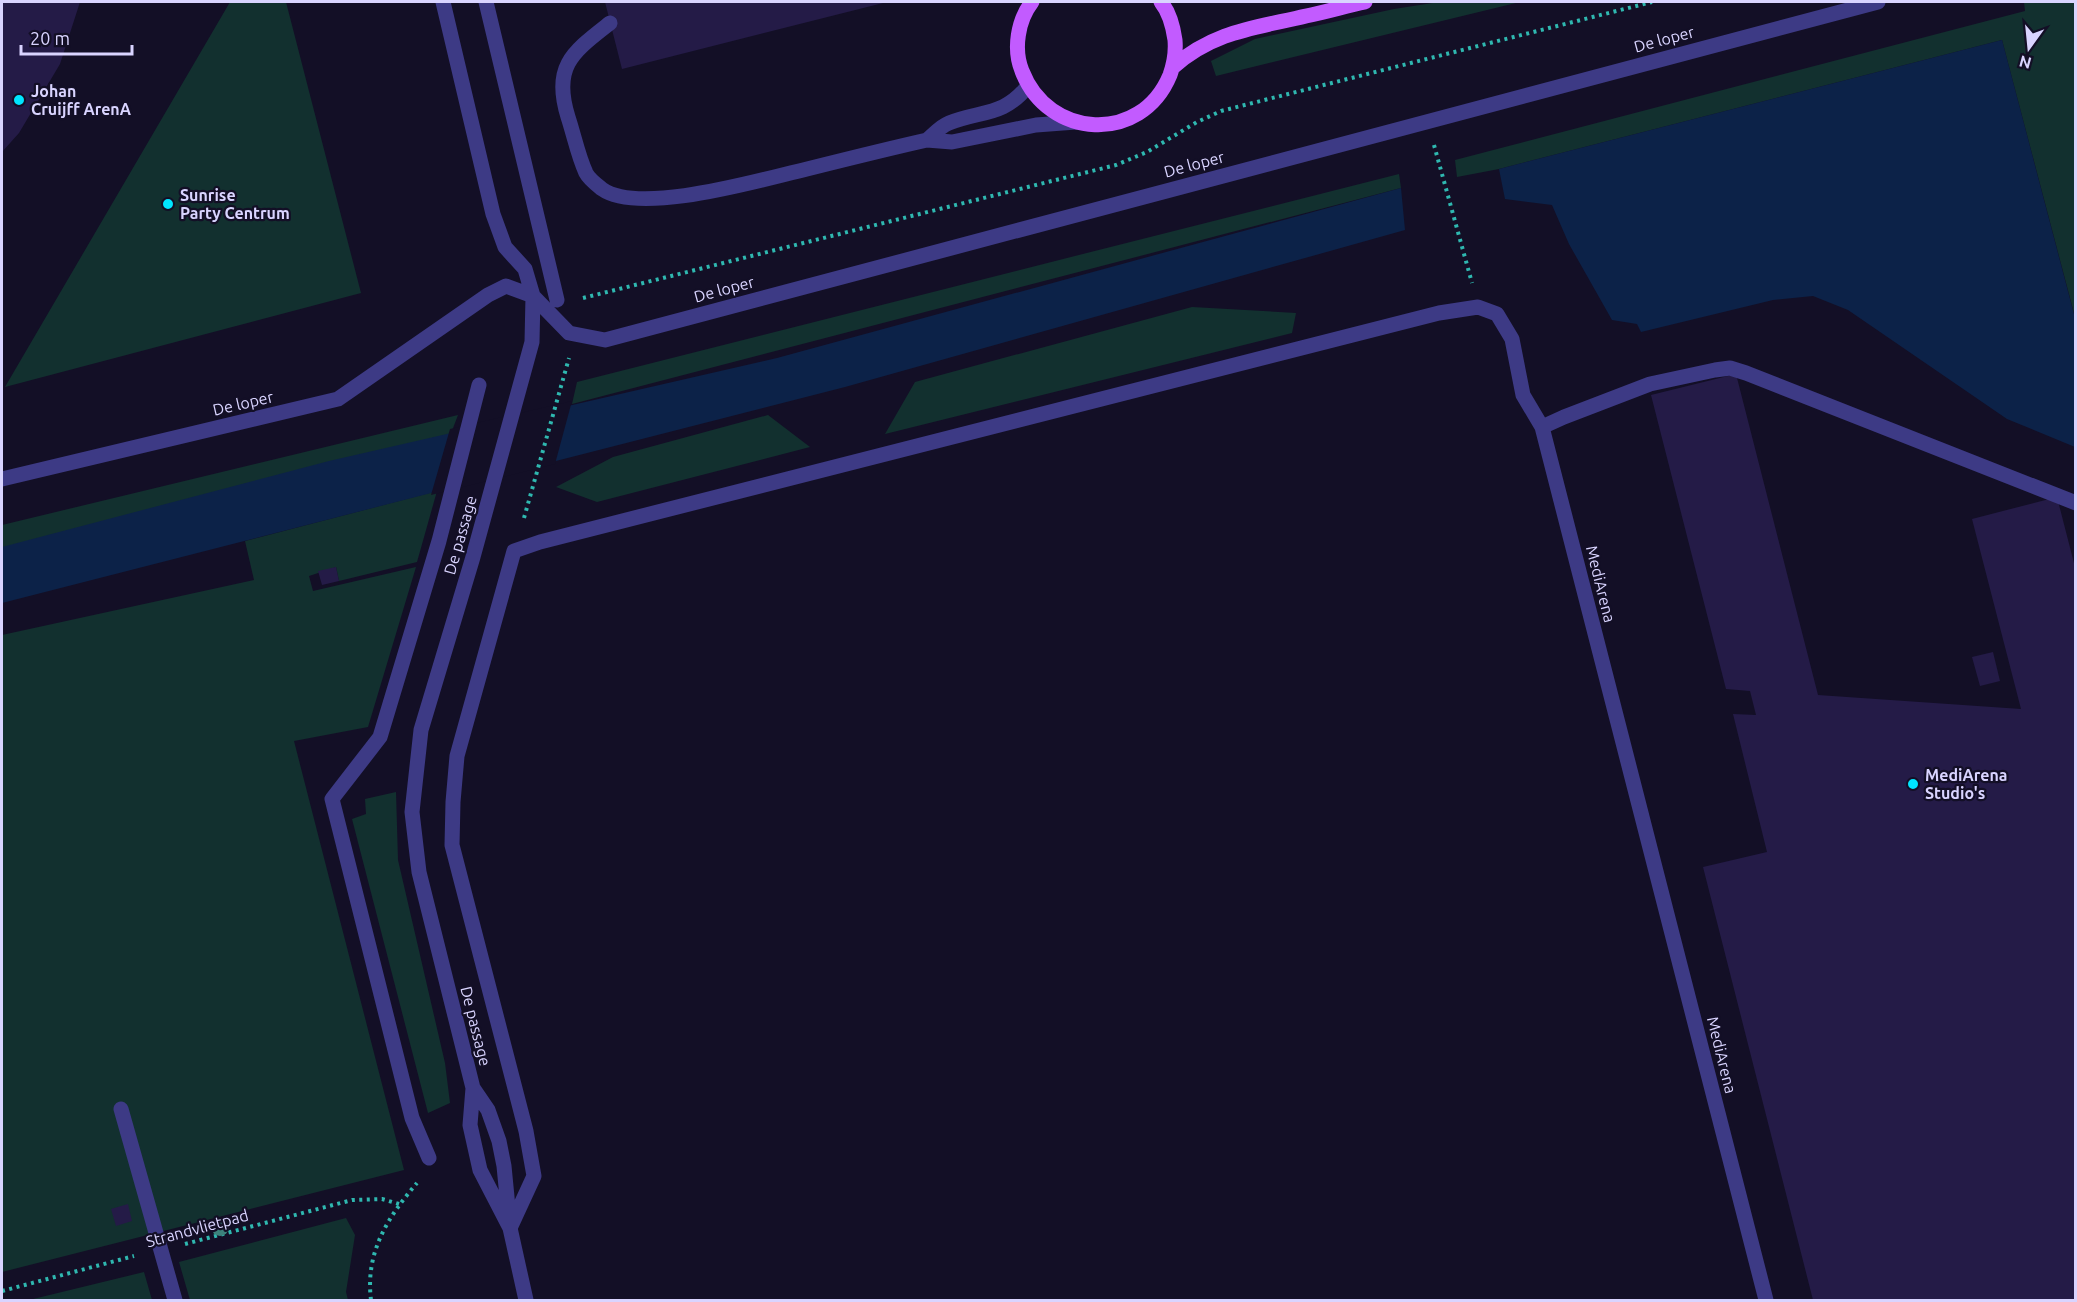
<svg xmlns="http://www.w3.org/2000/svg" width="2077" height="1302" font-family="Ubuntu,sans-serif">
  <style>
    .green { fill: #12302f }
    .water { fill: #0c2248 }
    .pier { fill: #130f26 }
    .building { fill: #241b47 }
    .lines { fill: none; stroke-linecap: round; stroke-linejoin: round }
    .path { stroke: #2fb8b0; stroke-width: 4; stroke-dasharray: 3 4.5; stroke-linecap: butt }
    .minor { stroke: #3d3a85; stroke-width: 15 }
    .major { stroke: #c25bff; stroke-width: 15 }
    .tree { fill: #3d827b }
    .poi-dot { fill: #00e5ff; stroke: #130f26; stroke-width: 2 }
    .labels { text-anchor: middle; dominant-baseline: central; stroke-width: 4.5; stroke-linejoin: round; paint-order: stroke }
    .street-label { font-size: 16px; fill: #d9d4ff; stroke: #130f26 }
    .poi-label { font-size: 16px; font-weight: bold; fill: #d9d4ff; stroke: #130f26; text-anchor: start }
  </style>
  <rect width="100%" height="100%" fill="#130f26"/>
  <path class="green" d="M 230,2 L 286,2 L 361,293 L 5,387 Z
    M 1439,2 L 1520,2 L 1216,76 L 1211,61 L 1255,39 L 1394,9 Z
    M 2024,2 L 2075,2 L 2075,317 L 2002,40 L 1499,169 L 1457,177 L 1455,160 L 2025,11 Z
    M 1399,174 L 1401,188 L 572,404 L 577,382 Z
    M 1192,307 L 1296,313 L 1292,333 L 885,434 L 915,382 Z
    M 458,415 L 450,436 L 2,550 L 2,525 Z
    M 768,415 L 810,447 L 597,502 L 556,487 L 613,457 Z
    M 437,491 L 417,562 L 339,581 L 336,567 L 309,576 L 313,591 L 416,567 L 368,727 L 294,741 L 404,1170 L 2,1272 L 2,635 L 254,580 L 245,541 Z
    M 396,792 L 398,860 L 445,1063 L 450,1103 L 428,1113 L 352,819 L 366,814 L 365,799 Z
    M 346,1218 L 355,1235 L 346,1292 L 348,1300 L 190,1300 L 179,1262 Z
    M 144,1272 L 152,1300 L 29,1300 Z"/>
  <path class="water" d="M 2002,40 L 2075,318 L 2075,447 L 2007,419 L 1848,310 L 1813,296 L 1773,300 L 1641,332 L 1637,324 L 1612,320 L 1569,244 L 1552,205 L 1505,199 L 1499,169 Z
    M 1401,188 L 1405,230 L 845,387 L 2,603 L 2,547 L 329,461 L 777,358 Z"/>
  <path class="pier" d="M 572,401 L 555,464 L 431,495 L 450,429 Z"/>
  <path class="building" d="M 2,2 L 80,2 L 60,64 L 19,133 L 2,152 Z
    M 605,2 L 887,2 L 622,69 Z
    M 1736,374 L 1818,695 L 2021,709 L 1972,519 L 2057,497 L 2076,571 L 2076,1300 L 1813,1300 L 1703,867 L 1767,852 L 1733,714 L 1756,715 L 1750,691 L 1726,689 L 1651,395 Z
    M 336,567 L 339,581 L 322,585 L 318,571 Z
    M 1993,652 L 2000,681 L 1980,686 L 1972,657 Z
    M 128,1204 L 132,1221 L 116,1226 L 111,1209 Z"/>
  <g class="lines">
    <path class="path" d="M 1434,145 L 1472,283
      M 583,298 L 1116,165 L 1147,152 L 1197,122 L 1221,111 L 1652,2
      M 524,518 L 569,358
      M 185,1244 L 352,1200 L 382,1199 L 399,1204
      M 2,1291 L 134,1256
      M 371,1300 C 365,1252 388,1217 417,1183"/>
    <path class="minor" d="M 443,2 L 493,214 L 505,247 L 525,269 L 533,296 L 532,342 L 473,557 L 421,730 L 412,812 L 419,872 L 473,1088 L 470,1125 L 480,1170 L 510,1228
      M 486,2 L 557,300
      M 610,23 C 573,52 552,66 568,117 C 574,135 578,156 586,173 C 589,179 597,185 602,189 C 640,216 763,179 807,169 C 847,159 887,149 927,140 L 952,142 L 1036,125 L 1076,122
      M 927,140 C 934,134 941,126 949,123 C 982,110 1003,117 1028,86
      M 1542,427 L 1564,417 L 1650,384 L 1715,370 L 1730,368 L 1746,373 L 2076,503
      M 2,479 L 338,399 L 488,295 L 506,286 L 533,296 L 569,333 L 605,340 L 1878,2
      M 473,1088 L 488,1110 L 499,1141 L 504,1166 L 510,1228 L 526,1300
      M 121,1109 L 175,1300
      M 429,1158 L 412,1118 L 332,799 L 380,737 L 439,541 L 479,385
      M 510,1228 L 534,1176 L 526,1131 L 452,845 L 453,802 L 457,756 L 514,551 L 540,542 L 1439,313 L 1478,307 L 1497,314 L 1512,339 L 1523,395 L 1542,427 L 1766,1300"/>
    <path class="major" d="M 1032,2 C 1018,20 1013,49 1022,71 C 1048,139 1141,145 1170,75 C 1174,64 1176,52 1175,40 C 1173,26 1170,13 1161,2
      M 1173,67 C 1214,31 1255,28 1306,16 C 1326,12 1346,6 1365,2"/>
  </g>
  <circle class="tree" cx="220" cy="1227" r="9"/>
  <g class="poi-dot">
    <circle cx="19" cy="100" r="6"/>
    <circle cx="168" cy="204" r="6"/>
    <circle cx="1913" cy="784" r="6"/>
  </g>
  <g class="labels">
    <g class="street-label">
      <text transform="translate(1664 39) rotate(-15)">De loper</text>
      <text transform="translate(1194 164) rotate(-15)">De loper</text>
      <text transform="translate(724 289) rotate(-15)">De loper</text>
      <text transform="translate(243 403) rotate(-13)">De loper</text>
      <text transform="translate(460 535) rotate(-74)">De passage</text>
      <text transform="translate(1601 584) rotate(76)">MediArena</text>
      <text transform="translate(476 1026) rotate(76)">De passage</text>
      <text transform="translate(1722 1055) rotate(76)">MediArena</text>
      <text transform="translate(197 1228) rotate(-15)">Strandvlietpad</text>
    </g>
    <g class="poi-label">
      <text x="31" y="91">Johan<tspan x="31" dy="18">Cruijff ArenA</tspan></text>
      <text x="180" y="195">Sunrise<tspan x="180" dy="18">Party Centrum</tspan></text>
      <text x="1925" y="775">MediArena<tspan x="1925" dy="18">Studio's</tspan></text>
    </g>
  </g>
  <rect width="2077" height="1302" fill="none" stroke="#d9d4ff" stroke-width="6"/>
  <g transform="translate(2029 48) rotate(195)" stroke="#130f26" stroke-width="4.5" paint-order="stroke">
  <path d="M0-4.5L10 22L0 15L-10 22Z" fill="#d9d4ff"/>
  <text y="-9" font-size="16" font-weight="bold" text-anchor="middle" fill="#d9d4ff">N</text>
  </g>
  <path d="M21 45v9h111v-9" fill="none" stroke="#d9d4ff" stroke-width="3"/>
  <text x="30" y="45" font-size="18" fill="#d9d4ff" stroke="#130f26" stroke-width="4.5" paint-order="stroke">20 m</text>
</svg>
